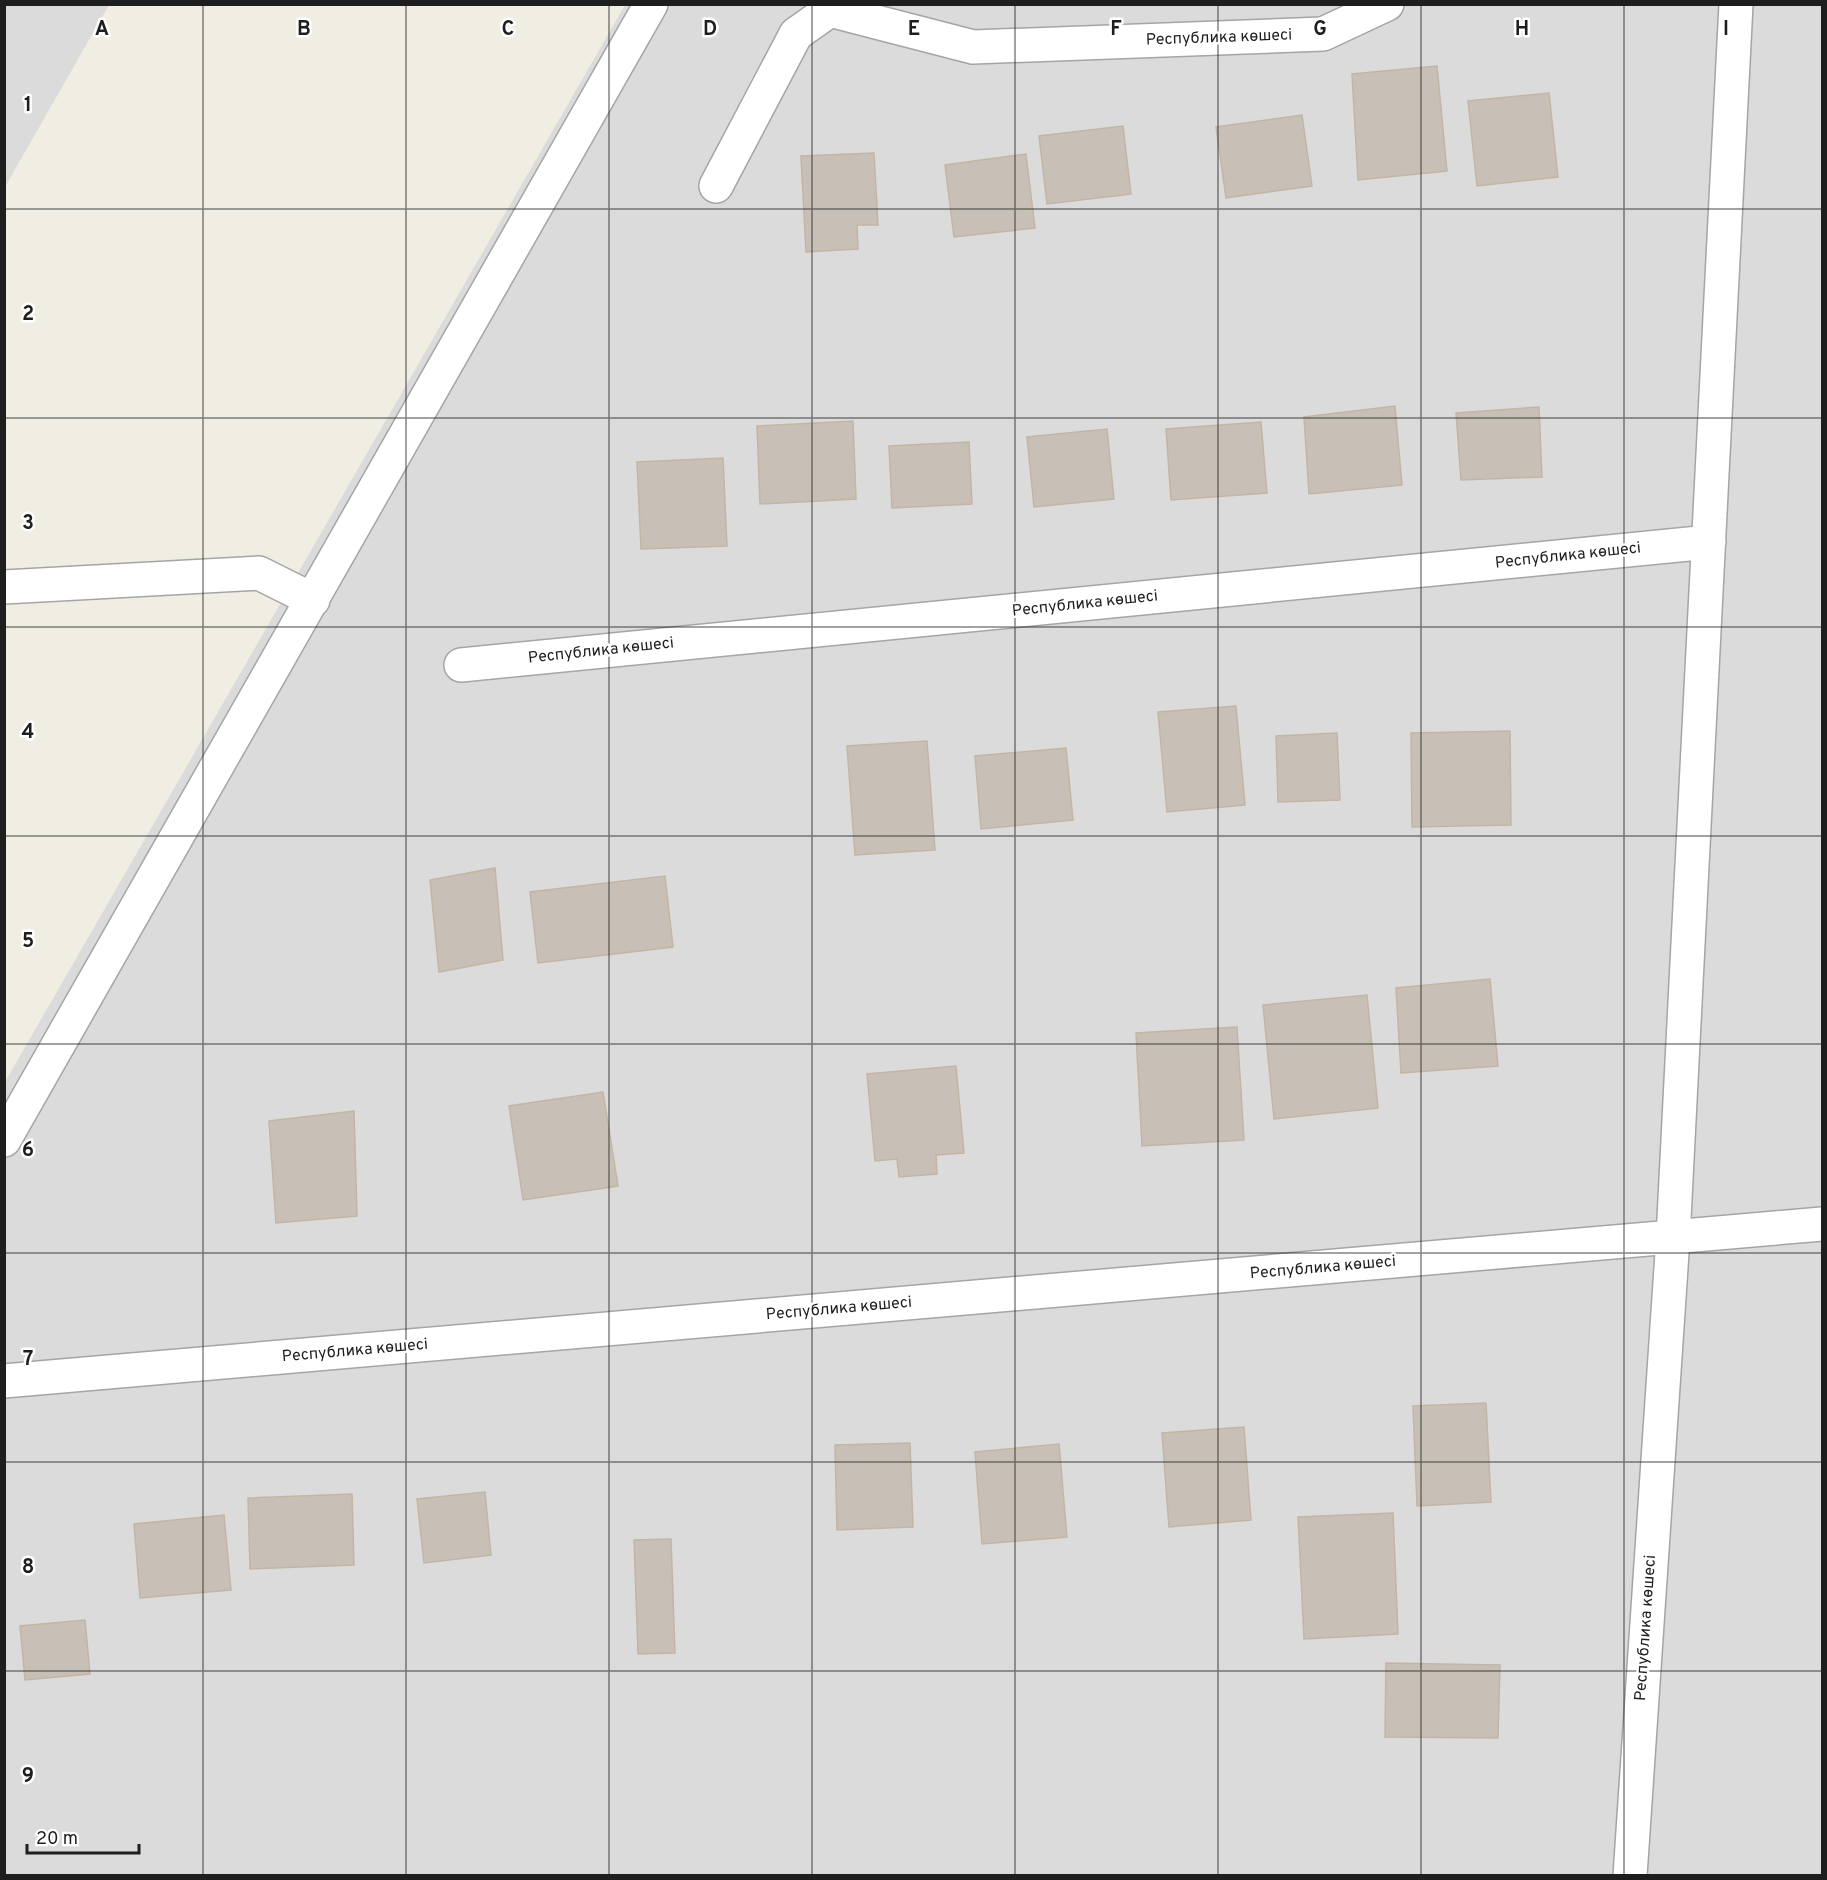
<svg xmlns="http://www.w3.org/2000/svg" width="1827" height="1880" font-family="Overpass,sans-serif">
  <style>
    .residential { fill: #dcdbdb }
    .building { fill: #c8c0b6; stroke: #c3b5a4; stroke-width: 1.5 }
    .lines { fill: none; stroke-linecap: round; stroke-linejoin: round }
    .minor-casing { stroke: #a5a5a5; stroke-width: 36 }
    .minor { stroke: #fff; stroke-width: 33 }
    .grid { fill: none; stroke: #1e1e1e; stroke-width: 1.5; stroke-opacity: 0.55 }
    .labels { text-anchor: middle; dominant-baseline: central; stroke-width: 5; stroke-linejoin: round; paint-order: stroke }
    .street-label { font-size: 16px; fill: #1e1e1e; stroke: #fff }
    .grid-label { font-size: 20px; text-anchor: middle; font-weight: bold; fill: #1e1e1e; stroke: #fff; stroke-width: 5; stroke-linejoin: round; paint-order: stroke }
  </style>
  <rect width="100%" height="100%" fill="#f0ede3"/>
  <path class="residential" d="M 5,4 L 109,5 L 5,187 L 4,5 Z
    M 625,5 L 1822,5 L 1822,1875 L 5,1876 L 5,1082 Z"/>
  <path class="building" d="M 1437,66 L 1447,171 L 1358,180 L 1352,74 Z
    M 1549,93 L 1558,177 L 1477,186 L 1468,101 Z
    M 1302,115 L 1312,186 L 1226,198 L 1216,127 Z
    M 1123,126 L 1131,194 L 1047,204 L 1039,136 Z
    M 874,153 L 878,225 L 857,225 L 858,249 L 806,252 L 801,156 Z
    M 1026,154 L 1035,228 L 954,237 L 945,165 Z
    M 1395,406 L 1402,485 L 1309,494 L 1304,417 Z
    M 1539,407 L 1542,477 L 1461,480 L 1456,413 Z
    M 853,421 L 856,499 L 760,504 L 757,426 Z
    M 1261,422 L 1267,493 L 1171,500 L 1166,429 Z
    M 1107,429 L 1114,499 L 1034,507 L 1027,437 Z
    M 969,442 L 972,504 L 892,508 L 889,446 Z
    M 723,458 L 727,546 L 641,549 L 637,462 Z
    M 1236,706 L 1245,805 L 1167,812 L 1158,712 Z
    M 1510,731 L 1511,825 L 1412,827 L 1411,733 Z
    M 1337,733 L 1340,800 L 1278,802 L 1276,736 Z
    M 927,741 L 935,850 L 855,855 L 847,746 Z
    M 1066,748 L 1073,820 L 981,829 L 975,756 Z
    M 495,868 L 503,960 L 439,972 L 430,880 Z
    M 665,876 L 673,947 L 538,963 L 530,892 Z
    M 1490,979 L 1498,1066 L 1401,1073 L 1396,988 Z
    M 1367,995 L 1378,1108 L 1274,1119 L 1263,1005 Z
    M 1237,1027 L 1244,1140 L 1142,1146 L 1136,1033 Z
    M 956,1066 L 964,1153 L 936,1155 L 937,1174 L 899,1177 L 897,1159 L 875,1161 L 867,1074 Z
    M 603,1092 L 618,1186 L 523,1200 L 509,1106 Z
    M 354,1111 L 357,1216 L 276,1223 L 269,1121 Z
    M 1486,1403 L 1491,1502 L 1417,1506 L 1413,1406 Z
    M 1244,1427 L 1251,1520 L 1169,1527 L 1162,1433 Z
    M 910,1443 L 913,1527 L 837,1530 L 835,1445 Z
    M 1059,1444 L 1067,1537 L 982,1544 L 975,1452 Z
    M 485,1492 L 491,1555 L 424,1563 L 417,1499 Z
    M 352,1494 L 354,1565 L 250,1569 L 248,1498 Z
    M 1393,1513 L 1398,1634 L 1304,1639 L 1298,1517 Z
    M 224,1515 L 231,1590 L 140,1598 L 134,1524 Z
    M 671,1539 L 675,1653 L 638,1654 L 634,1540 Z
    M 85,1620 L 90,1674 L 25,1680 L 20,1626 Z
    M 1386,1663 L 1500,1665 L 1498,1738 L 1385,1737 Z"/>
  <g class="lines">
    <g class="minor-casing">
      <path id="minor" d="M 716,186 L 796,34 L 830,10 L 973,47 L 1323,34 L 1387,4
        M 4,587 L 259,573 L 313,600
        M 461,665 L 1709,542
        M 4,1140 L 651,4
        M 4,1381 L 1822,1224
        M 1630,1876 L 1673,1238 L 1736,4"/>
    </g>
    <use href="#minor" class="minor"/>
  </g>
  <path class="grid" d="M 203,4 L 203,1876M 406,4 L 406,1876M 609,4 L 609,1876M 812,4 L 812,1876M 1015,4 L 1015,1876M 1218,4 L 1218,1876M 1421,4 L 1421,1876M 1624,4 L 1624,1876M 4,209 L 1822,209M 4,418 L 1822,418M 4,627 L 1822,627M 4,836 L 1822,836M 4,1044 L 1822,1044M 4,1253 L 1822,1253M 4,1462 L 1822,1462M 4,1671 L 1822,1671"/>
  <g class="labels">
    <g class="street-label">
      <text transform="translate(1219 38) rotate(-2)">Республика көшесі</text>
      <text transform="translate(1568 556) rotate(-6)">Республика көшесі</text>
      <text transform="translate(1085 604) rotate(-6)">Республика көшесі</text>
      <text transform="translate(601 651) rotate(-6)">Республика көшесі</text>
      <text transform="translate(1323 1268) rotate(-5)">Республика көшесі</text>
      <text transform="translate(839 1309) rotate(-5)">Республика көшесі</text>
      <text transform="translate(355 1351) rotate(-5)">Республика көшесі</text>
      <text transform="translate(1646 1628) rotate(-86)">Республика көшесі</text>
    </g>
  </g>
  <g class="grid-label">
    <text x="102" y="35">A</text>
    <text x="304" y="35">B</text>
    <text x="508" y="35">C</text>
    <text x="710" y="35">D</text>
    <text x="914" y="35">E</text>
    <text x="1116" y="35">F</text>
    <text x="1320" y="35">G</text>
    <text x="1522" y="35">H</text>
    <text x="1726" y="35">I</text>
    <text x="28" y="111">1</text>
    <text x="28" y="320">2</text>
    <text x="28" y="529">3</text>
    <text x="28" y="738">4</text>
    <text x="28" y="947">5</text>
    <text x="28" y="1156">6</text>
    <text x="28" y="1365">7</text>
    <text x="28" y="1573">8</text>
    <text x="28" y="1782">9</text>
  </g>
  <rect width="1827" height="1880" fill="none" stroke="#1e1e1e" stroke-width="12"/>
  <path d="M27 1844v9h112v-9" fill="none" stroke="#1e1e1e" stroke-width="3"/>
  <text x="36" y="1844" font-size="18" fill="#1e1e1e" stroke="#ffffff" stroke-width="4.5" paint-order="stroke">20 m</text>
</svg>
